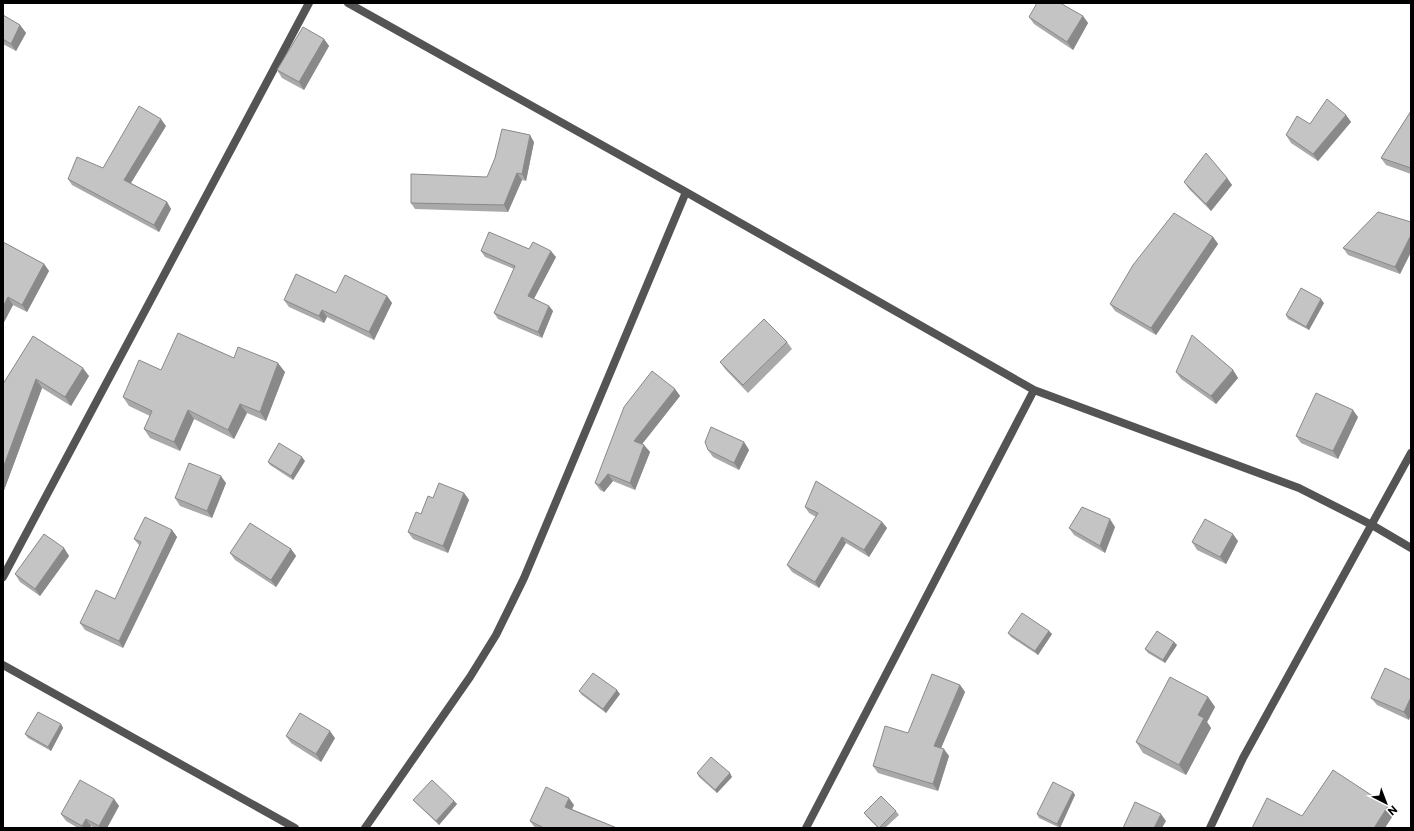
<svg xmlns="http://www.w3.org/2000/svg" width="1414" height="831" font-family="Commissioner,sans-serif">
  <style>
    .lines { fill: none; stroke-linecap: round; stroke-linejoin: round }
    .street { stroke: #545454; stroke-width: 8 }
    .wall { fill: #a9a9a9 }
    .shaded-wall { fill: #898989 }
    .building { fill: #c4c4c4; stroke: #898989 }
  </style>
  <rect width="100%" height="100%" fill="#fff"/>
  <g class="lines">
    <path class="street" d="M 348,3 L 686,192 L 1034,390 L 1299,488 L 1372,525 L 1411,548
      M 3,577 L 309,3
      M 3,665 L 295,828
      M 365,828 L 470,677 L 496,635 L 524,578 L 686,192
      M 806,828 L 1034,390
      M 1210,828 L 1243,758 L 1411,453"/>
  </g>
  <path class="wall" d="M 3,15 L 20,25 L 26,33 L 16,51 L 3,44 Z
    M 1083,16 L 1088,23 L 1073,50 L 1034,24 L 1029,17 Z
    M 324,39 L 329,46 L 304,90 L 282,78 L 277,70 Z
    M 1411,111 L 1411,174 L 1386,165 L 1381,158 Z
    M 1346,115 L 1351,122 L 1318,161 L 1291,143 L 1286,135 Z
    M 166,126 L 131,183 L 167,202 L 171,209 L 159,232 L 72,185 L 68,179 L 103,168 Z
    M 534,142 L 526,181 L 522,180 L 508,212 L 415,209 L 411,203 L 487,177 Z
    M 1227,178 L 1232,185 L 1211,211 L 1189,189 L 1184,182 Z
    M 1411,222 L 1411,252 L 1400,274 L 1348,255 L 1343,248 Z
    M 1213,237 L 1218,244 L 1156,335 L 1115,311 L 1110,304 Z
    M 3,242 L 44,264 L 49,271 L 27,312 L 13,305 L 3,324 Z
    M 529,249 L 556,257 L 534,299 L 549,306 L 553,311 L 542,338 L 498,319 L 494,313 L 514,269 L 485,257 L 481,251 Z
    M 387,296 L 392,303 L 374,340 L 327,317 L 324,323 L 289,307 L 284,300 Z
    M 1324,303 L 1309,330 L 1288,319 L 1286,315 Z
    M 33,336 L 89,376 L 71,406 L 42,388 L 3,493 Z
    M 787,342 L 792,349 L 748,393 L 725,369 L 720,362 Z
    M 234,358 L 285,372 L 266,421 L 247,413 L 234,439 L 194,419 L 180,451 L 150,438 L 144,429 L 150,416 L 129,406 L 123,397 L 161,370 Z
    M 1233,370 L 1238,378 L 1216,404 L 1181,379 L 1176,372 Z
    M 675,389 L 680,396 L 642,444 L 644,445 L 650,452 L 635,490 L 613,481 L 604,492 L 600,490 L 595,483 Z
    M 1358,417 L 1338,459 L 1301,443 L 1296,436 Z
    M 744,442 L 749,450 L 739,470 L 713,457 L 708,450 Z
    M 305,461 L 293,480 L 270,465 L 268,462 Z
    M 226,483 L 212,518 L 180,506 L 175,498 Z
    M 464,493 L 469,500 L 448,553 L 413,539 L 408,532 L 433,498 Z
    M 805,507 L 882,522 L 887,528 L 869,557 L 846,543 L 819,588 L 792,572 L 787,565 L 816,517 L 809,513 Z
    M 1115,527 L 1105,553 L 1074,535 L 1069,528 Z
    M 172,530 L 177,537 L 123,648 L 85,630 L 80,623 L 115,599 L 140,546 L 139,545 L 134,539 Z
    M 1238,541 L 1226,564 L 1197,550 L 1192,542 Z
    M 64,548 L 69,556 L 40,596 L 20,582 L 15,574 Z
    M 291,549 L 296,556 L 276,587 L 235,560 L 230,553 Z
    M 1049,631 L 1052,634 L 1038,655 L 1011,637 L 1008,633 Z
    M 1174,642 L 1177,645 L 1165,663 L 1148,653 L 1145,649 Z
    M 1411,680 L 1409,720 L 1377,705 L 1371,698 Z
    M 960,685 L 965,692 L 941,748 L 949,756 L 938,791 L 878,773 L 873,766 Z
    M 579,691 L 620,694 L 606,713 L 582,695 Z
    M 1208,697 L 1215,707 L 1207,722 L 1211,728 L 1186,775 L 1143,753 L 1136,742 Z
    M 61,724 L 63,728 L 51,751 L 28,738 L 25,734 Z
    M 286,736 L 335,738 L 321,762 L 291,743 Z
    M 697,773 L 732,777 L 717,793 L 699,777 Z
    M 1073,792 L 1075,795 L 1060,828 L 1039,818 L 1037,814 Z
    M 114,799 L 119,806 L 107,828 L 94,828 L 91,826 L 90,828 L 78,828 L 66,821 L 61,814 Z
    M 413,800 L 454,801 L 457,804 L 439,825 L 416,803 Z
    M 574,805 L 572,809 L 617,828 L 535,828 L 530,821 Z
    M 896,811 L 899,815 L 885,828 L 878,828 L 867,817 L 864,813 Z"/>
  <path class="shaded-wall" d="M 1083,16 L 1088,23 L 1073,50 L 1067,42 Z
    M 20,25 L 26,33 L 16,51 L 11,44 Z
    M 324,39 L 329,46 L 304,90 L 299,82 Z
    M 1346,115 L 1351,122 L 1318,161 L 1313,154 Z
    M 161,119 L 166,126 L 129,186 L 124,180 Z
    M 530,135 L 534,142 L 526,181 L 522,174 Z
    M 517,173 L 522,180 L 508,212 L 504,205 Z
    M 1227,178 L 1232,185 L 1211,211 L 1206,204 Z
    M 167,202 L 171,209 L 159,232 L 154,225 Z
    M 1411,235 L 1411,252 L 1400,274 L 1395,267 Z
    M 1213,237 L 1218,244 L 1156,335 L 1151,328 Z
    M 551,251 L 556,257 L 532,302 L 528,296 Z
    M 44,264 L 49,271 L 27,312 L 22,305 Z
    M 387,296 L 392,303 L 374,340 L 369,332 Z
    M 8,297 L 13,305 L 3,324 L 3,307 Z
    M 1321,299 L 1324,303 L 1309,330 L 1306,327 Z
    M 549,306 L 553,311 L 542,338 L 538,332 Z
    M 322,310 L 327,317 L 324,323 L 319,316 Z
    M 278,363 L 285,372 L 266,421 L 260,412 Z
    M 83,368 L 89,376 L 71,406 L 65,397 Z
    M 1233,370 L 1238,378 L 1216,404 L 1211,396 Z
    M 36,379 L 42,388 L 3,493 L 3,468 Z
    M 675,389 L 680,396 L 639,448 L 634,441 Z
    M 240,404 L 247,413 L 234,439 L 228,430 Z
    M 188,410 L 194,419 L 180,451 L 174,442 Z
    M 1353,410 L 1358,417 L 1338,459 L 1333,451 Z
    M 744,442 L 749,450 L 739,470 L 734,463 Z
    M 644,445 L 650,452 L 635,490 L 630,483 Z
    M 302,457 L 305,461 L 293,480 L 291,476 Z
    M 608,474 L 613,481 L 604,492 L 599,485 Z
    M 221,476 L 226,483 L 212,518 L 207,511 Z
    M 464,493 L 469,500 L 448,553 L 443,546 Z
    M 1110,519 L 1115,527 L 1105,553 L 1100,546 Z
    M 882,522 L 887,528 L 869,557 L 864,550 Z
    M 172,530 L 177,537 L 123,648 L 119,641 Z
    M 1233,534 L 1238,541 L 1226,564 L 1220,557 Z
    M 842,537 L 846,543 L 819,588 L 815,582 Z
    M 64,548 L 69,556 L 40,596 L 35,589 Z
    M 291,549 L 296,556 L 276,587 L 271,580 Z
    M 1049,631 L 1052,634 L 1038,655 L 1035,651 Z
    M 1174,642 L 1177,645 L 1165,663 L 1163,660 Z
    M 960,685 L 965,692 L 939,753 L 934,746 Z
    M 617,690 L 620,694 L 606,713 L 603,709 Z
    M 1208,697 L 1215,707 L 1207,722 L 1211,728 L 1186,775 L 1179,765 L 1198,715 Z
    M 1411,697 L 1411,715 L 1409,720 L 1404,712 Z
    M 61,724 L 63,728 L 51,751 L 48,747 Z
    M 330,731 L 335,738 L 321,762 L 316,754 Z
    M 944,749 L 949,756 L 938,791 L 933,784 Z
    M 730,773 L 732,777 L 717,793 L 715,790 Z
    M 1073,792 L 1075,795 L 1060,828 L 1057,824 Z
    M 569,798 L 574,805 L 570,813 L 565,807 Z
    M 114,799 L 119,806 L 107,828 L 100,828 L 99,826 Z
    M 454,801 L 457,804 L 439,825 L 436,821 Z
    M 1388,806 L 1394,814 L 1385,828 L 1374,828 Z
    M 1161,814 L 1166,821 L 1162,828 L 1154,828 Z
    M 86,819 L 91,826 L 90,828 L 83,828 L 82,826 Z"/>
  <path class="building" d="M 1037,3 L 1060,3 L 1083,16 L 1067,42 L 1029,17 Z
    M 3,15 L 20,25 L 11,44 L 3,39 Z
    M 303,27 L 324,39 L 299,82 L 277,70 Z
    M 1327,99 L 1346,115 L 1313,154 L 1286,135 L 1297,116 L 1310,124 Z
    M 139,106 L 161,119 L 124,180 L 167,202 L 154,225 L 68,179 L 77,157 L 103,168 Z
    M 1411,111 L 1411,168 L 1381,158 Z
    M 502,129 L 530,135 L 522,174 L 517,173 L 504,205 L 411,203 L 411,174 L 487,177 L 495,158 Z
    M 1206,153 L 1227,178 L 1206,204 L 1184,182 Z
    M 1378,212 L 1411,222 L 1411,235 L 1395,267 L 1343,248 Z
    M 1174,213 L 1213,237 L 1151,328 L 1110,304 L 1133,265 Z
    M 489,232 L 529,249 L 533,242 L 551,251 L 528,296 L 549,306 L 538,332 L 494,313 L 515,266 L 481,251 Z
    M 3,242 L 44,264 L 22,305 L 8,297 L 3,307 Z
    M 296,274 L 336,293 L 345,275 L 387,296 L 369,332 L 322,310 L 319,316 L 284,300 Z
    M 1301,288 L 1321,299 L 1306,327 L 1286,315 Z
    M 764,319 L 787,342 L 743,385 L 720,362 Z
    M 178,333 L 234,358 L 238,347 L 278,363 L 260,412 L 240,404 L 228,430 L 188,410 L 174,442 L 144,429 L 152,411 L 123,397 L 139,360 L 161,370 Z
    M 1192,335 L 1233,370 L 1211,396 L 1176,372 Z
    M 33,336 L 83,368 L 65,397 L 36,379 L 3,468 L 3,384 Z
    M 652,371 L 675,389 L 634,441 L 644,445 L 630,483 L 608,474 L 599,485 L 595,483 L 624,407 Z
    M 1316,393 L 1353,410 L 1333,451 L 1296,436 Z
    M 711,427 L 744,442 L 734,463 L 708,450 L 705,442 Z
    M 279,443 L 302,457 L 291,476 L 268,462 Z
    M 189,463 L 221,476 L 207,511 L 175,498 Z
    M 816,481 L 882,522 L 864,550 L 842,537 L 815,582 L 787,565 L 818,513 L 805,507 Z
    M 439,483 L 464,493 L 443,546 L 408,532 L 416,512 L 421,514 L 428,496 L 433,498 Z
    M 1082,507 L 1110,519 L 1100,546 L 1069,528 Z
    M 145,517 L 172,530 L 119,641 L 80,623 L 96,590 L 115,599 L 141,542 L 134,539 Z
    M 1205,519 L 1233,534 L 1220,557 L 1192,542 Z
    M 250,523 L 291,549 L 271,580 L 230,553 Z
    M 44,534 L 64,548 L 35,589 L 15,574 Z
    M 1022,613 L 1049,631 L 1035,651 L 1008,633 Z
    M 1157,631 L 1174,642 L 1163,660 L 1145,649 Z
    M 1385,668 L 1411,680 L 1411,697 L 1404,712 L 1371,698 Z
    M 593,673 L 617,690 L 603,709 L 579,691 Z
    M 932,674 L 960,685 L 934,746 L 944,749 L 933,784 L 873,766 L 885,726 L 908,733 Z
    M 1170,677 L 1208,697 L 1198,715 L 1204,718 L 1179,765 L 1136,742 Z
    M 38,712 L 61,724 L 48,747 L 25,734 Z
    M 300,713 L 330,731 L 316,754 L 286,736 Z
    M 711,757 L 730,773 L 715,790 L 697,773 Z
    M 1333,770 L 1388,806 L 1374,828 L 1252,828 L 1267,798 L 1302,816 Z
    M 80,780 L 114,799 L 99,826 L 86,819 L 82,826 L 61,814 Z
    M 432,780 L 454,801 L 436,821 L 413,800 Z
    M 1053,782 L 1073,792 L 1057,824 L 1037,814 Z
    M 546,787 L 569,798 L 565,807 L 617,828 L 544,828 L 530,821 Z
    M 881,796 L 896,811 L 879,828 L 864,813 Z
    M 1135,802 L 1161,814 L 1154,828 L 1123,828 Z"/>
  <rect width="1414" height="831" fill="none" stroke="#000000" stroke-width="8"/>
  <g transform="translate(1386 803) rotate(138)" stroke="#ffffff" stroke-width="3" paint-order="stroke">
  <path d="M0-3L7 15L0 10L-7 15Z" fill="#000000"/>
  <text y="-6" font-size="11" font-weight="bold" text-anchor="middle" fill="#000000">N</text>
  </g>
</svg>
